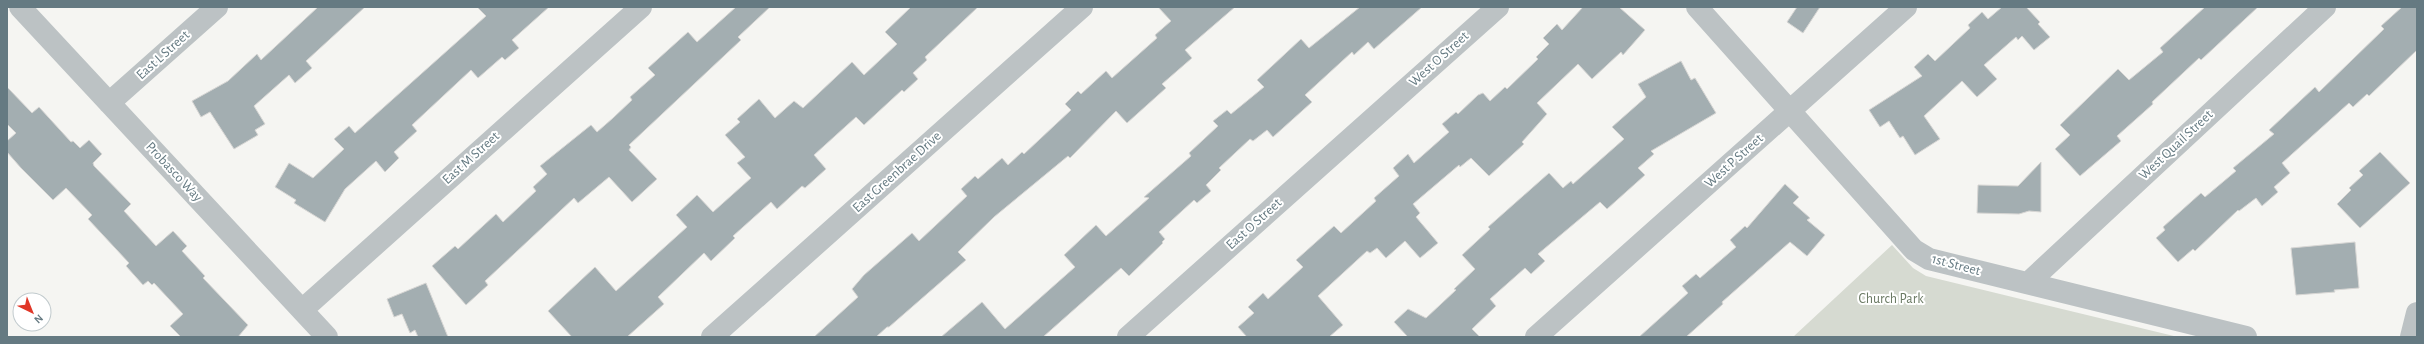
<svg xmlns="http://www.w3.org/2000/svg" width="2424" height="344" font-family="'Alegreya Sans',sans-serif">
  <style>
    .green { fill: #d6dad1 }
    .building { fill: #a3aeb1; stroke: #d7d6d4 }
    .lines { fill: none; stroke-linecap: round; stroke-linejoin: round }
    .minor { stroke: #bcc2c4; stroke-width: 22 }
    .labels { text-anchor: middle; dominant-baseline: central; stroke-width: 4; stroke-linejoin: round; paint-order: stroke }
    .street-label { font-size: 14px; fill: #657a82; stroke: #fff }
    .park-label { font-size: 14px; fill: #6b7a64; stroke: #fff }
  </style>
  <rect width="100%" height="100%" fill="#f5f5f2"/>
  <path class="green" d="M 1892,245 L 1913,268 L 1926,276 L 2178,337 L 1793,337 Z"/>
  <path class="building" d="M 318,7 L 365,7 L 306,61 L 312,68 L 295,83 L 289,75 L 254,106 L 265,124 L 255,130 L 258,135 L 234,149 L 210,112 L 201,117 L 192,101 L 228,81 L 257,54 L 261,60 Z
    M 477,7 L 549,7 L 512,40 L 519,48 L 505,60 L 502,57 L 478,78 L 471,70 L 412,125 L 417,131 L 394,152 L 399,158 L 385,172 L 376,161 L 345,189 L 325,222 L 294,203 L 296,200 L 275,187 L 289,163 L 313,178 L 344,149 L 334,139 L 349,126 L 355,133 L 486,16 Z
    M 736,7 L 770,7 L 738,37 L 741,40 L 629,145 L 631,147 L 629,150 L 657,179 L 632,202 L 609,177 L 578,203 L 574,198 L 485,281 L 488,285 L 466,305 L 432,266 L 455,246 L 458,249 L 496,214 L 503,222 L 536,191 L 533,187 L 547,174 L 540,166 L 591,125 L 597,132 L 613,118 L 632,100 L 630,97 L 655,75 L 648,68 L 688,32 L 697,42 Z
    M 911,7 L 978,7 L 925,57 L 927,60 L 913,73 L 918,79 L 904,92 L 902,90 L 864,125 L 856,117 L 814,155 L 826,169 L 805,188 L 802,186 L 777,209 L 771,202 L 733,236 L 735,238 L 711,261 L 704,253 L 658,297 L 664,304 L 627,337 L 572,337 L 548,311 L 595,267 L 616,291 L 687,227 L 676,215 L 697,195 L 713,212 L 751,178 L 737,163 L 745,157 L 725,135 L 740,122 L 737,119 L 759,99 L 775,118 L 794,101 L 803,108 L 852,62 L 864,75 L 897,44 L 885,32 Z
    M 1158,7 L 1235,7 L 1185,50 L 1192,58 L 1162,84 L 1166,88 L 1127,123 L 1116,111 L 1070,158 L 1068,156 L 994,217 L 958,252 L 966,260 L 889,327 L 887,327 L 876,337 L 814,337 L 858,297 L 852,289 L 864,275 L 912,233 L 919,241 L 967,196 L 961,189 L 975,176 L 978,179 L 1002,158 L 1008,165 L 1022,152 L 1024,154 L 1071,110 L 1065,104 L 1078,91 L 1081,94 L 1106,71 L 1112,78 L 1157,38 L 1155,35 L 1171,21 Z
    M 1360,7 L 1422,7 L 1374,49 L 1368,42 L 1354,55 L 1352,52 L 1305,95 L 1312,102 L 1273,137 L 1267,130 L 1253,141 L 1250,139 L 1219,168 L 1221,170 L 1206,185 L 1211,191 L 1197,203 L 1194,200 L 1159,232 L 1165,239 L 1162,242 L 1163,243 L 1129,276 L 1121,268 L 1043,337 L 941,337 L 982,302 L 1005,329 L 1075,267 L 1064,255 L 1096,225 L 1106,236 L 1149,198 L 1144,197 L 1191,156 L 1189,153 L 1218,126 L 1213,121 L 1227,110 L 1231,114 L 1264,87 L 1257,80 L 1301,39 L 1309,48 Z
    M 1583,7 L 1619,7 L 1645,30 L 1623,55 L 1621,52 L 1592,79 L 1578,64 L 1537,103 L 1547,114 L 1522,142 L 1524,144 L 1489,176 L 1471,158 L 1460,167 L 1459,165 L 1413,204 L 1420,213 L 1416,217 L 1438,243 L 1420,258 L 1405,241 L 1386,258 L 1377,248 L 1370,253 L 1367,251 L 1318,296 L 1343,325 L 1329,337 L 1247,337 L 1238,327 L 1254,313 L 1248,307 L 1263,293 L 1268,299 L 1303,267 L 1296,260 L 1334,226 L 1341,233 L 1376,201 L 1374,198 L 1399,176 L 1393,168 L 1408,154 L 1414,163 L 1449,132 L 1442,124 L 1456,112 L 1458,114 L 1478,95 L 1483,93 L 1490,101 L 1505,87 L 1507,89 L 1538,59 L 1536,57 L 1549,44 L 1543,38 L 1557,24 L 1562,30 Z
    M 1797,7 L 1820,7 L 1803,33 L 1787,22 Z
    M 2002,7 L 2026,7 L 2040,22 L 2038,24 L 2050,37 L 2034,50 L 2022,36 L 2018,40 L 2016,37 L 1984,65 L 1997,79 L 1977,97 L 1962,81 L 1924,116 L 1940,139 L 1915,155 L 1903,136 L 1900,138 L 1889,121 L 1880,127 L 1869,110 L 1922,76 L 1914,67 L 1928,54 L 1935,61 L 1970,28 L 1968,25 L 1982,12 L 1988,19 Z
    M 2205,7 L 2258,7 L 2201,60 L 2199,58 L 2152,102 L 2153,104 L 2117,136 L 2121,141 L 2080,176 L 2055,149 L 2070,135 L 2060,125 L 2118,69 L 2129,80 L 2163,52 L 2160,48 Z
    M 2402,7 L 2417,7 L 2417,50 L 2369,96 L 2367,94 L 2353,107 L 2349,103 L 2282,163 L 2290,173 L 2274,187 L 2278,192 L 2262,206 L 2256,198 L 2239,211 L 2238,210 L 2195,251 L 2193,249 L 2178,262 L 2156,238 L 2165,230 L 2163,227 L 2201,193 L 2205,197 L 2236,171 L 2233,168 L 2274,134 L 2269,130 L 2315,87 L 2319,92 L 2384,29 L 2381,26 Z
    M 1681,61 L 1691,80 L 1695,78 L 1716,113 L 1651,151 L 1654,154 L 1638,168 L 1645,175 L 1607,209 L 1600,202 L 1538,254 L 1545,261 L 1531,274 L 1525,268 L 1490,299 L 1496,306 L 1472,329 L 1480,337 L 1406,337 L 1407,336 L 1394,322 L 1408,309 L 1426,318 L 1456,290 L 1454,289 L 1475,269 L 1462,255 L 1490,229 L 1488,227 L 1549,173 L 1563,188 L 1571,181 L 1573,184 L 1624,139 L 1612,127 L 1646,97 L 1638,84 Z
    M 7,87 L 32,113 L 39,107 L 71,142 L 73,141 L 80,148 L 89,140 L 102,154 L 93,163 L 94,166 L 131,204 L 124,211 L 156,246 L 173,231 L 187,246 L 182,251 L 205,276 L 203,278 L 248,325 L 238,337 L 181,337 L 170,326 L 183,314 L 154,283 L 152,285 L 148,281 L 143,285 L 126,266 L 129,263 L 88,219 L 92,215 L 66,188 L 53,200 L 21,168 L 7,152 L 7,141 L 16,133 L 7,124 Z
    M 2380,152 L 2410,183 L 2360,228 L 2337,204 L 2351,190 L 2349,188 L 2363,175 L 2359,171 Z
    M 2041,162 L 2041,212 L 2029,211 L 2019,214 L 1977,213 L 1978,185 L 2018,186 Z
    M 1785,184 L 1799,197 L 1793,203 L 1810,218 L 1807,220 L 1825,235 L 1807,256 L 1790,242 L 1722,302 L 1723,304 L 1686,337 L 1639,337 L 1688,293 L 1682,286 L 1696,274 L 1700,278 L 1736,247 L 1730,240 L 1745,226 L 1747,228 Z
    M 2355,242 L 2359,288 L 2334,290 L 2335,292 L 2296,295 L 2291,248 Z
    M 426,283 L 448,337 L 418,337 L 415,330 L 410,333 L 402,314 L 394,317 L 387,299 Z"/>
  <g class="lines">
    <path class="minor" d="M 20,7 L 327,337
      M 1697,7 L 1914,250 L 1929,259 L 2246,337
      M 109,103 L 217,7
      M 2028,283 L 2325,7
      M 302,310 L 641,7
      M 712,337 L 1082,7
      M 1128,337 L 1498,7
      M 1536,337 L 1906,7
      M 2411,337 L 2417,313"/>
  </g>
  <g class="labels">
    <g class="street-label">
      <text transform="translate(163 55) rotate(-42)">East L Street</text>
      <text transform="translate(1439 59) rotate(-42)">West O Street</text>
      <text transform="translate(2176 145) rotate(-43)">West Quail Street</text>
      <text transform="translate(471 158) rotate(-42)">East M Street</text>
      <text transform="translate(1734 161) rotate(-42)">West P Street</text>
      <text transform="translate(174 172) rotate(47)">Probasco Way</text>
      <text transform="translate(897 172) rotate(-42)">East Greenbrae Drive</text>
      <text transform="translate(1254 224) rotate(-42)">East O Street</text>
      <text transform="translate(1956 265) rotate(15)">1st Street</text>
    </g>
    <g class="park-label">
      <text x="1891" y="299">Church Park</text>
    </g>
  </g>
  <rect width="2424" height="344" fill="none" stroke="#657a82" stroke-width="16"/>
  <g transform="translate(32 312) rotate(137)"><circle r="19" fill="#ffffff" stroke="#c1cacd"/>
  <path d="M0-3L7 15L0 10L-7 15Z" fill="#e03728"/>
  <text y="-6" font-size="11" font-weight="bold" text-anchor="middle" fill="#657a82">N</text>
  </g>
</svg>
